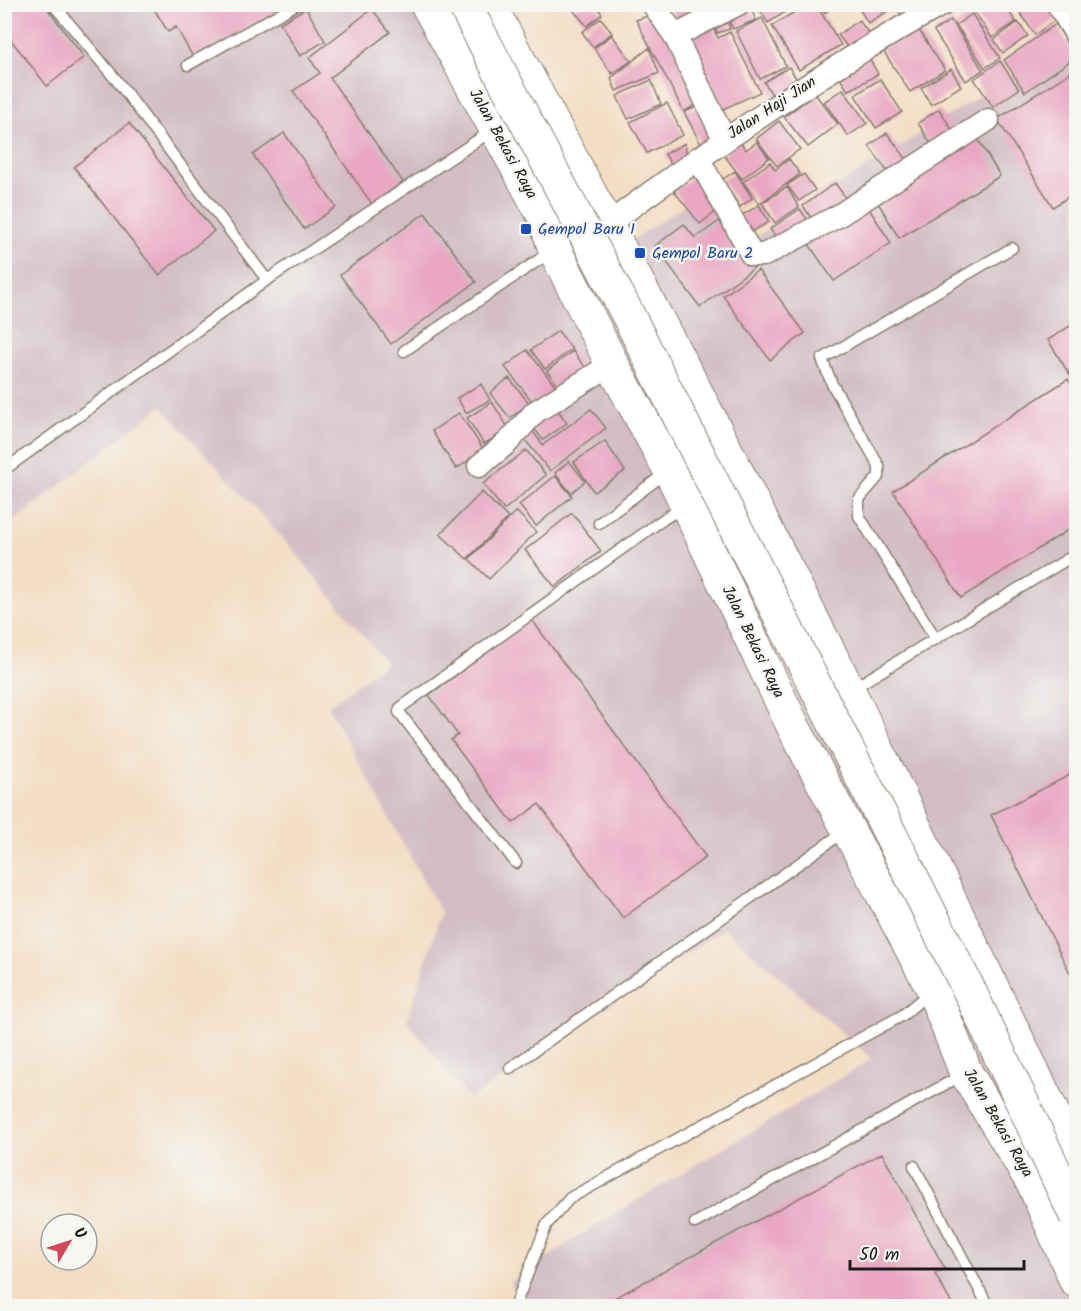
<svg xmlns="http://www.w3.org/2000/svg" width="1081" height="1311" font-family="Kalam,sans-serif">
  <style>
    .industrial { fill: #d2bdc5 }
    .building { fill: #e9a7c2 }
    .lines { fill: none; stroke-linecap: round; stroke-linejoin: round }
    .service-casing { stroke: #887d70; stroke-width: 13 }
    .minor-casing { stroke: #887d70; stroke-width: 25 }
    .trunk-casing { stroke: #887d70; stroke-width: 35 }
    .service { stroke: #fff; stroke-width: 10 }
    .minor { stroke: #fff; stroke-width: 22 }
    .trunk { stroke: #fff; stroke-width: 33 }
    .motorway-bridge-casing { stroke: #887d70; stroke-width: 35; stroke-linecap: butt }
    .motorway-bridge { stroke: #fff; stroke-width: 33 }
    .transit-dot { fill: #1a4fb4; stroke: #f6f6f2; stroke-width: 2 }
    .labels { text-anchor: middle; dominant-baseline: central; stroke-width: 5; stroke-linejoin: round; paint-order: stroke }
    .street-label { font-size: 16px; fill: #1c1c1c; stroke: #f6f6f2 }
    .transit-label { font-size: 16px; fill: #164399; stroke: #f6f6f2; text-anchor: start }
  </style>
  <rect width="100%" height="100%" fill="#f6f6f2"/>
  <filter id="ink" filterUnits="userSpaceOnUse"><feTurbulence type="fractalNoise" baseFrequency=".0167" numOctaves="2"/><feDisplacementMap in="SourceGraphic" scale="12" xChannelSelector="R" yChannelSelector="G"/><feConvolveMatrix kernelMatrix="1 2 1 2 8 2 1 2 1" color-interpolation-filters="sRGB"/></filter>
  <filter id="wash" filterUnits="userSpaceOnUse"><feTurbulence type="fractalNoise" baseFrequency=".008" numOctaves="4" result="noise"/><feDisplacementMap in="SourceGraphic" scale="24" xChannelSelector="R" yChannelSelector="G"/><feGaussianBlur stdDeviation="1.35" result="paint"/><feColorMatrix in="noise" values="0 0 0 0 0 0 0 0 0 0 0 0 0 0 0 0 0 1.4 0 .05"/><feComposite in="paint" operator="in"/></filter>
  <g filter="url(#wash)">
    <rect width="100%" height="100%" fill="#f3dec4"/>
    <path class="industrial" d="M 5,5 L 453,5 L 598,263 L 713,186 L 748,242 L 1072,38 L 1076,45 L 1076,1306 L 525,1306 L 510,1282 L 598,1224 L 872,1059 L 724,928 L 470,1099 L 407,1021 L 441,913 L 328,706 L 386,663 L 289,545 L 161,406 L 5,528 Z"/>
    <g id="blocks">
      <path class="building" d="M 4,4 L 44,4 L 84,57 L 47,86 L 4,31 Z
        M 151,4 L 290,4 L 193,57 L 176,27 L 168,32 Z
        M 580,4 L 595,4 L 602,14 L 587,26 L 573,10 Z
        M 669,4 L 704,4 L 709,15 L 679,28 Z
        M 749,4 L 756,20 L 733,29 L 725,12 Z
        M 756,4 L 798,4 L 768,23 Z
        M 807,4 L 816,4 L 841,45 L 799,70 L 772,26 Z
        M 819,4 L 836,4 L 825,13 Z
        M 856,4 L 928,4 L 903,19 L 896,6 L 868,23 Z
        M 969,4 L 1004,4 L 1016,22 L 992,38 Z
        M 1014,4 L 1053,4 L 1061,15 L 1035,35 Z
        M 306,8 L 325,41 L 300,56 L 280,23 Z
        M 372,9 L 390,32 L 330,78 L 403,182 L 372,204 L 293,91 L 320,73 L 309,58 Z
        M 657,13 L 702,100 L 684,112 L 636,20 Z
        M 726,14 L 730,29 L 717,33 L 713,18 Z
        M 972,14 L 1000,58 L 985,68 L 956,25 Z
        M 601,18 L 612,33 L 593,47 L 582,32 Z
        M 762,18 L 786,66 L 760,79 L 736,31 Z
        M 859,20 L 872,38 L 851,52 L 838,35 Z
        M 951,20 L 983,70 L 966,81 L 934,31 Z
        M 710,22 L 718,38 L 730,32 L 760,92 L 719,111 L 682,36 Z
        M 1018,22 L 1028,36 L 1003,53 L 994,40 Z
        M 1056,24 L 1076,57 L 1025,92 L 1004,60 Z
        M 917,27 L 945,70 L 910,92 L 882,49 Z
        M 612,35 L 631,61 L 612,74 L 594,48 Z
        M 649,48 L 659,73 L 616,91 L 611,78 Z
        M 869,58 L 878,74 L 848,91 L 838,75 Z
        M 1000,61 L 1019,89 L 993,107 L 974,79 Z
        M 789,67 L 801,86 L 776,101 L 764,82 Z
        M 951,69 L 961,86 L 931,105 L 921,88 Z
        M 1076,69 L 1076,192 L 1053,207 L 997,119 Z
        M 880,79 L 902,112 L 876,128 L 855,95 Z
        M 651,80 L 661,104 L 628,119 L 617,96 Z
        M 843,89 L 867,123 L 848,136 L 824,102 Z
        M 815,94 L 838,124 L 808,147 L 784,117 Z
        M 667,103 L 683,135 L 647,153 L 630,122 Z
        M 704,104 L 720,137 L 704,150 L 684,112 Z
        M 939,109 L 956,136 L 934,149 L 918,123 Z
        M 779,121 L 800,149 L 777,166 L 756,139 Z
        M 129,123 L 214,231 L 159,275 L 74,167 Z
        M 284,133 L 336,207 L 304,229 L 253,155 Z
        M 887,133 L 911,165 L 892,178 L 869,146 Z
        M 975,134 L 1000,176 L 899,238 L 874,196 Z
        M 740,142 L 746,150 L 757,142 L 769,158 L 742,179 L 724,155 Z
        M 685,143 L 687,157 L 671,165 L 665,154 Z
        M 789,159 L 800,174 L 759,204 L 743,182 L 770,162 L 775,170 Z
        M 735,171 L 752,198 L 740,207 L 722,180 Z
        M 697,174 L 723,206 L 700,224 L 674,191 Z
        M 804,174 L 815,190 L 799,201 L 787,185 Z
        M 835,183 L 847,200 L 814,222 L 803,206 Z
        M 787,187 L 799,207 L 775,223 L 762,203 Z
        M 864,201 L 891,243 L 834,281 L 806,240 Z
        M 759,205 L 769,222 L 744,236 L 734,220 Z
        M 800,209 L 809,222 L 779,242 L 770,229 Z
        M 425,213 L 476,282 L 391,344 L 340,275 Z
        M 721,220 L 755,267 L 700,307 L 655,246 L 684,224 L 695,238 Z
        M 758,270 L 805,333 L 770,360 L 723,296 Z
        M 1076,322 L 1076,385 L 1048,340 Z
        M 558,331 L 572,349 L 545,369 L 531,350 Z
        M 527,350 L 557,388 L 535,405 L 505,367 Z
        M 573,351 L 585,367 L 559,387 L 547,371 Z
        M 509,378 L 529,403 L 510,418 L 490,393 Z
        M 1068,379 L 1076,393 L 1076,525 L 961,598 L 893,491 Z
        M 481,384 L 490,400 L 466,413 L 457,398 Z
        M 492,402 L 509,429 L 484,444 L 467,418 Z
        M 557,409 L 567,423 L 543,440 L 533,427 Z
        M 591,409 L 606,428 L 550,471 L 522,436 L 531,429 L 543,445 Z
        M 459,413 L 484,450 L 456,469 L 432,431 Z
        M 605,441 L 625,471 L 594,492 L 574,462 Z
        M 526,450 L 546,475 L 504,510 L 483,484 Z
        M 569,461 L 585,481 L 571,493 L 555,473 Z
        M 555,476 L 572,496 L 536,526 L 519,505 Z
        M 482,492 L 508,518 L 467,559 L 440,534 Z
        M 516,511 L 536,532 L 489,579 L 469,559 Z
        M 572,513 L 601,551 L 555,587 L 525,550 Z
        M 532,620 L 706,857 L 623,918 L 539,804 L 513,823 L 451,740 L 458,735 L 429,695 Z
        M 1076,772 L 1076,985 L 991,815 Z
        M 882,1153 L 945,1269 L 935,1274 L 953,1306 L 600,1306 Z"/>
    </g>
  </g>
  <g filter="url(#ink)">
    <use href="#blocks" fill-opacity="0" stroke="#887d70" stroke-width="1.5"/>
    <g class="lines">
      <g class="service-casing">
        <path id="service" d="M 53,4 L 118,82 L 267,280 L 493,130
          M 188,65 L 297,4
          M 404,351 L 552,251
          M 4,470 L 267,280
          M 599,523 L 667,472
          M 936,639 L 859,516 L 859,499 L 879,476 L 879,466 L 832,384 L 822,359 L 1012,248
          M 850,690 L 1076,554
          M 516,863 L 399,712 L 400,708 L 665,518 L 683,508
          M 510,1068 L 845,831
          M 914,1166 L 988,1306
          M 695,1223 L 964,1074
          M 515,1306 L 547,1224 L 570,1198 L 903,1015 L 931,991"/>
      </g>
      <g class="minor-casing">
        <path id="minor" d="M 653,4 L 675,36 L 724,139
          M 1058,4 L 1076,34
          M 675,36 L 738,4
          M 698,158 L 752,255 L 764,255 L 838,216 L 988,120
          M 608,224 C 716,144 826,69 943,4
          M 479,466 L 508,442 L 535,412 L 612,364"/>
      </g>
      <g class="trunk-casing">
        <path id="trunk" d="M 427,4 L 544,216 L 555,250 L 612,364 L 670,470 L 794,728 L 933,989 L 966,1073 L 1034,1185 L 1076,1281
          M 489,4 L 694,388 L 849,691 L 1076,1161"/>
      </g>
      <use href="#service" class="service"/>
      <use href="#minor" class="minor"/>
      <use href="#trunk" class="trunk"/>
      <g class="motorway-bridge-casing">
        <path id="motorway-bridge" d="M 464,4 L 627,313 L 971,994 L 1076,1216"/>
      </g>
      <use href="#motorway-bridge" class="motorway-bridge"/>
    </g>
  </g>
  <g class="transit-dot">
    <rect x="520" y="223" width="12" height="12" rx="3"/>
    <rect x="634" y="247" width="12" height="12" rx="3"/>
  </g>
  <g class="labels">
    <g class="street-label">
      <text transform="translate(772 108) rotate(-33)">Jalan Haji Jian</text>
      <text transform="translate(503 144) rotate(61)">Jalan Bekasi Raya</text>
      <text transform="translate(753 642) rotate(64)">Jalan Bekasi Raya</text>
      <text transform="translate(998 1123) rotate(60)">Jalan Bekasi Raya</text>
    </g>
    <g class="transit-label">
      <text x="538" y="229">Gempol Baru 1</text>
      <text x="652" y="253">Gempol Baru 2</text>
    </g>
  </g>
  <rect width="1081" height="1311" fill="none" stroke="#f6f6f2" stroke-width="24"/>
  <g transform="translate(69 1242) rotate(51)"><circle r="28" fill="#f6f6f2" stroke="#9f9f9c" stroke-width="1.5"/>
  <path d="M0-4.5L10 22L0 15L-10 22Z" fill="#d1495b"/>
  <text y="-9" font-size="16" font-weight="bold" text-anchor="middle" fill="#1c1c1c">U</text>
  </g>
  <path d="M850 1260v9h174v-9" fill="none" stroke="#1c1c1c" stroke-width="3"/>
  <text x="859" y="1260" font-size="18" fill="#1c1c1c" stroke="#f6f6f2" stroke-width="4.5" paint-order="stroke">50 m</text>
</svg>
